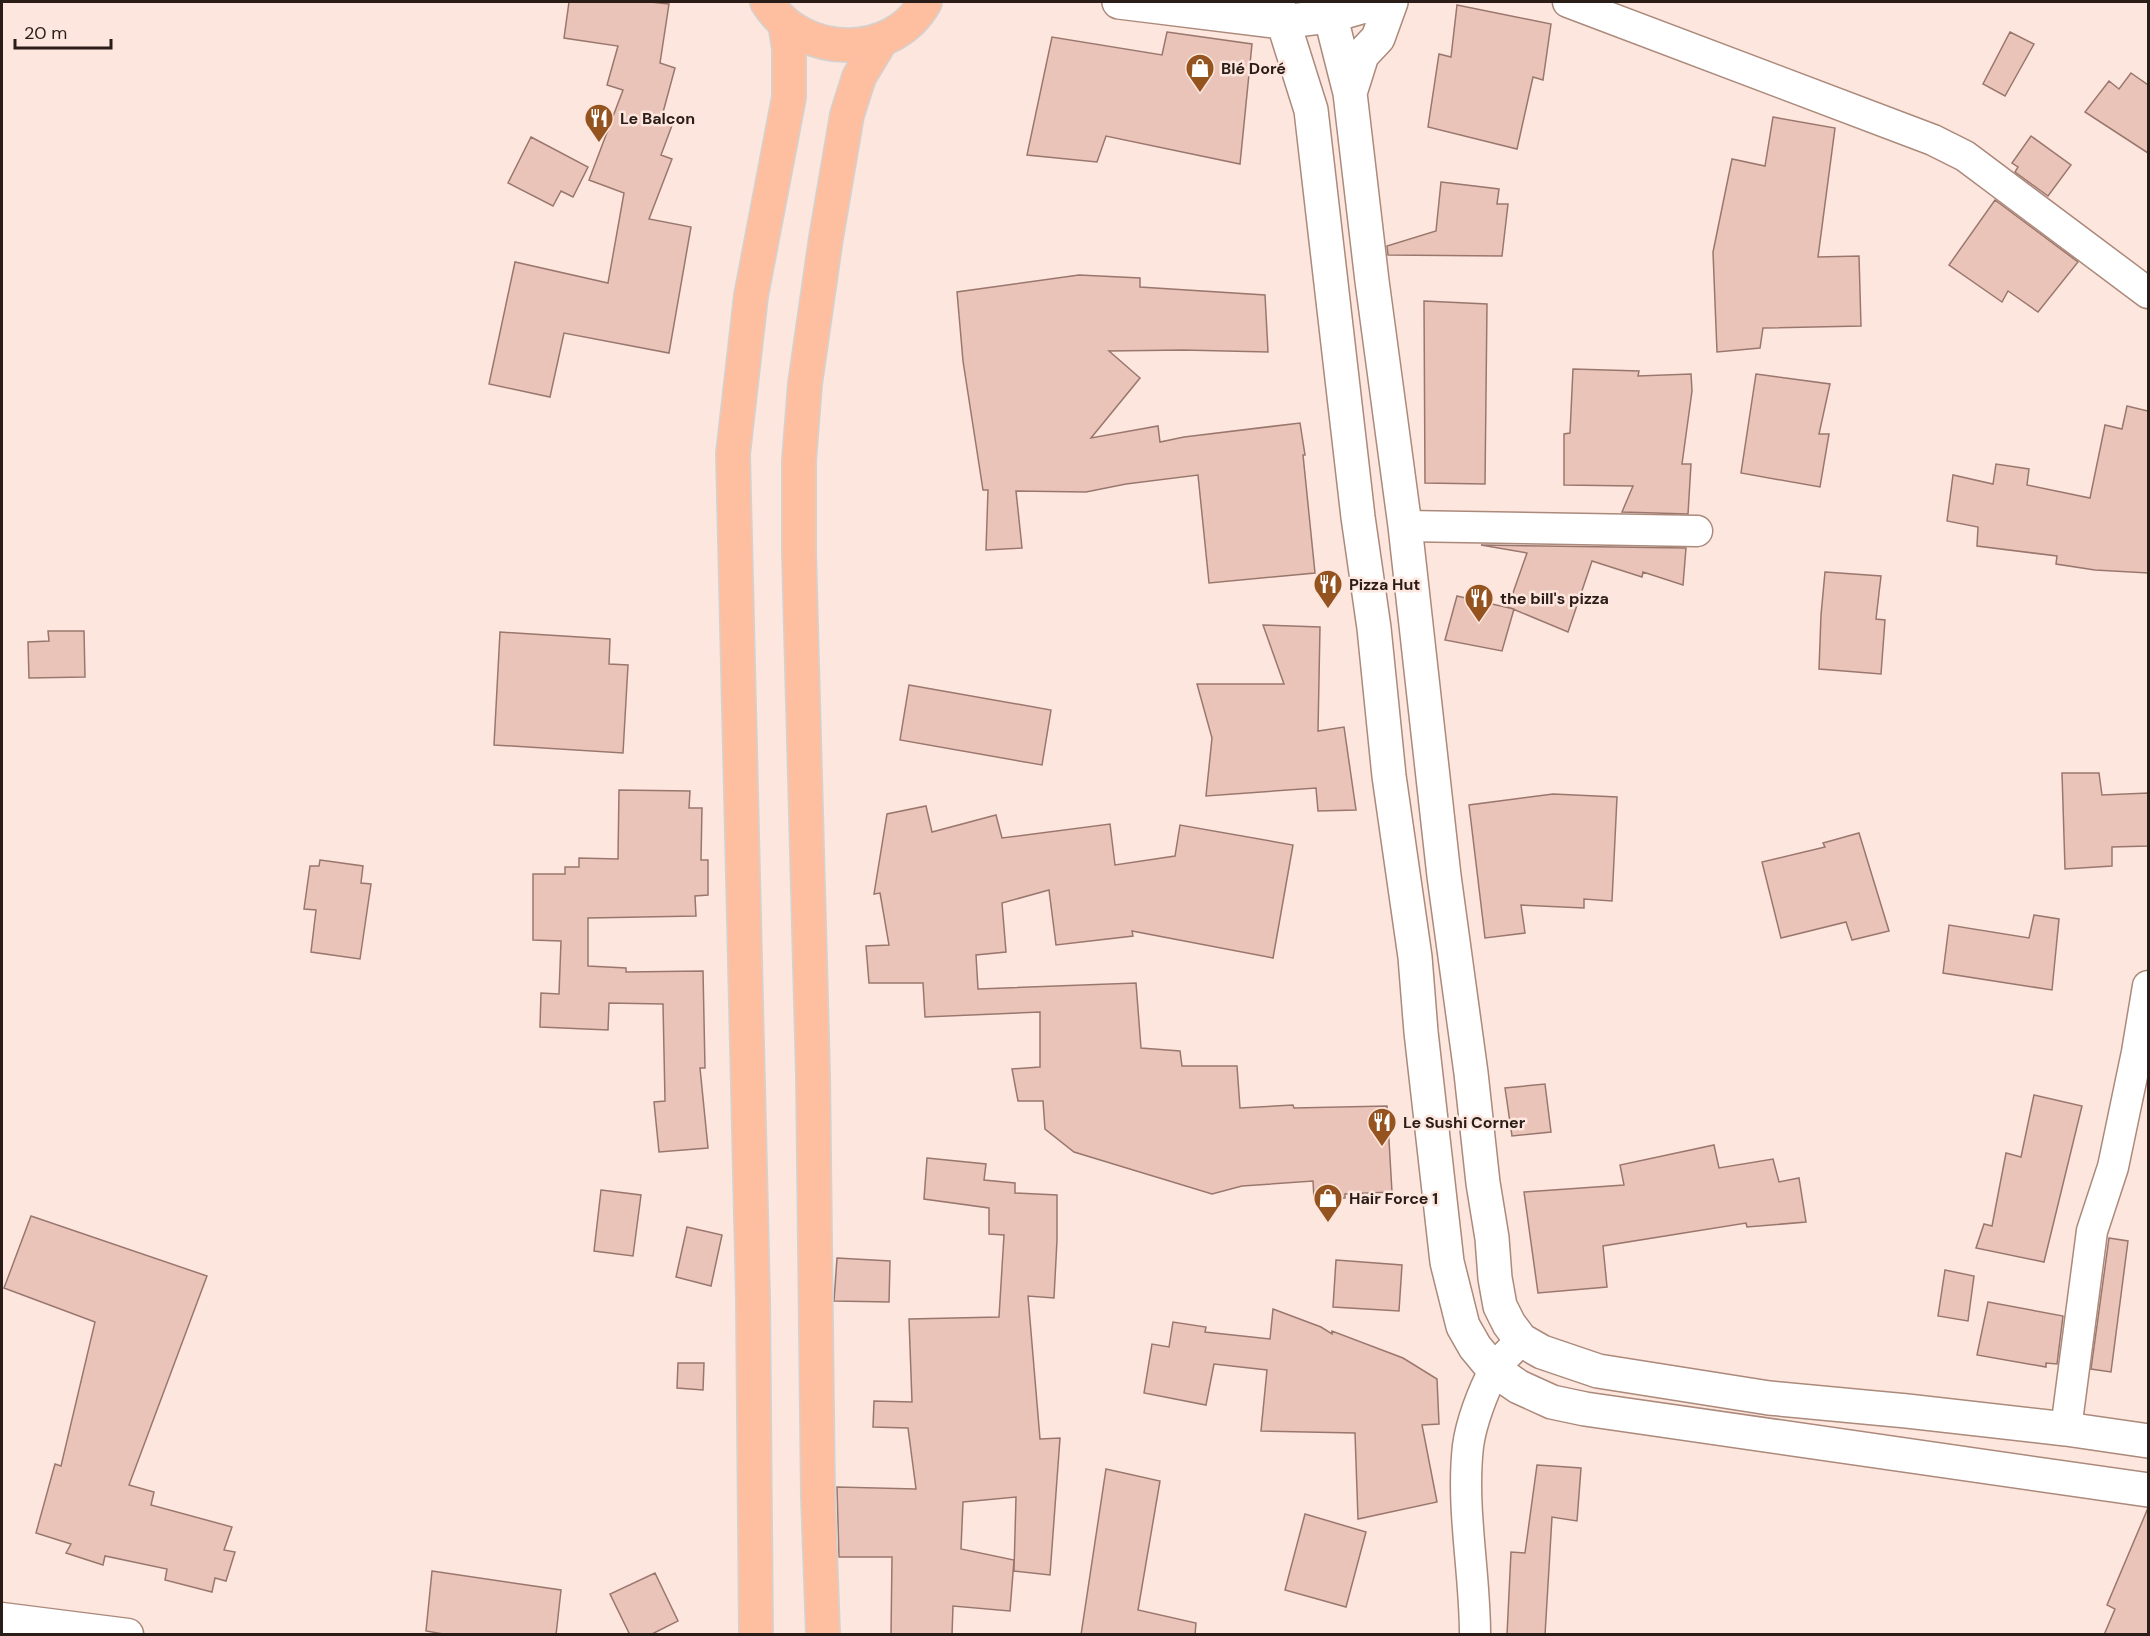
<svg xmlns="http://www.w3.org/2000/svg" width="2150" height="1636" font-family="'DM Sans',sans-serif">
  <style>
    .building { fill: #eac4b9; stroke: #9a776e; stroke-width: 1.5 }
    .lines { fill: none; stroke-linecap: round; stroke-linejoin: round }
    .street-casing { stroke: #ab897b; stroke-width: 33 }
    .secondary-casing { stroke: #ab897b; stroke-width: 36 }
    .primary-casing { stroke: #d4d2d1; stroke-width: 36 }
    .street { stroke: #fff; stroke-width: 30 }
    .secondary { stroke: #fff; stroke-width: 33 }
    .primary { stroke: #fdbfa0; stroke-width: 33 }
    .labels { text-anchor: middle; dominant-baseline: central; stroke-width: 5; stroke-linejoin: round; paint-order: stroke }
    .poi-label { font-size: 16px; font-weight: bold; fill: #2a1c17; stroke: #fde6dd; text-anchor: start }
  </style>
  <rect width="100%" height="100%" fill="#fde6dd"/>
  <path class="building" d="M 569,2 L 650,2 L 669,4 L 660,63 L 675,68 L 662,116 L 674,120 L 661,155 L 672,159 L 649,219 L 691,227 L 669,353 L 564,333 L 550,397 L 489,384 L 515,262 L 608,283 L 624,193 L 589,180 L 623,90 L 607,85 L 618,46 L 564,38 Z
    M 1457,5 L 1551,24 L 1543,80 L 1533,77 L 1517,149 L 1428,127 L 1439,54 L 1451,57 Z
    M 1167,32 L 1252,44 L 1240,164 L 1106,136 L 1097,162 L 1027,155 L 1052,37 L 1162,55 Z
    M 2010,32 L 2034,44 L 2005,96 L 1983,84 Z
    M 2131,73 L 2148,85 L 2148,153 L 2085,112 L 2109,81 L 2119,89 Z
    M 1773,117 L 1835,128 L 1818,257 L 1859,256 L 1861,326 L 1763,328 L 1760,348 L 1717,352 L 1713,252 L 1732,159 L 1765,166 Z
    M 2031,136 L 2071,165 L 2048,196 L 2015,172 L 2018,167 L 2012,163 Z
    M 531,137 L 588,167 L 573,197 L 561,191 L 553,206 L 508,183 Z
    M 1441,182 L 1499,189 L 1497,204 L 1508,204 L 1502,256 L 1388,255 L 1387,246 L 1436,231 Z
    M 1995,200 L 2078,262 L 2038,312 L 2008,291 L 2002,302 L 1949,265 Z
    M 1079,275 L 1140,278 L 1140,287 L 1265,295 L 1268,352 L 1183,350 L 1109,351 L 1140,378 L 1091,438 L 1158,426 L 1160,442 L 1184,437 L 1300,423 L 1305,455 L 1303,455 L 1315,573 L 1209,583 L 1198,475 L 1126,484 L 1086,492 L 1016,491 L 1022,548 L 986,550 L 988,490 L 983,490 L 963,361 L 957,292 Z
    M 1424,301 L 1487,304 L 1485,484 L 1425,483 Z
    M 1573,369 L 1639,371 L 1638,376 L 1691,374 L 1692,391 L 1682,464 L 1691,464 L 1688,514 L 1622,512 L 1633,486 L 1564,485 L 1564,434 L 1570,433 Z
    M 1756,374 L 1830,384 L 1819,434 L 1829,434 L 1820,487 L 1741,473 Z
    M 2127,406 L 2148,411 L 2148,573 L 2095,570 L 2056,564 L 2057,556 L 1977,546 L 1978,527 L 1947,521 L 1953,475 L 1993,484 L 1996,464 L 2029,469 L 2027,485 L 2090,498 L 2105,425 L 2122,429 Z
    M 1481,545 L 1686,548 L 1683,585 L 1643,572 L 1642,577 L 1592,561 L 1568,632 L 1508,607 L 1527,553 Z
    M 1825,572 L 1881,576 L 1876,619 L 1885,620 L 1881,674 L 1819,669 L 1821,615 Z
    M 1457,596 L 1514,609 L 1502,651 L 1445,640 Z
    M 1263,625 L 1320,627 L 1318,731 L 1344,727 L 1356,810 L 1318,811 L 1316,788 L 1206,796 L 1212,738 L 1197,684 L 1284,684 Z
    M 48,631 L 84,631 L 85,677 L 29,678 L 28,642 L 49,641 Z
    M 500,632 L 610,639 L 609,664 L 628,665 L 623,753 L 494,745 Z
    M 909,685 L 1051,710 L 1042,765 L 900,740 Z
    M 2062,773 L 2099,773 L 2102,795 L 2148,793 L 2148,846 L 2112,847 L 2112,866 L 2065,869 Z
    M 619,790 L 690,791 L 689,808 L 702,808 L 701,860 L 708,860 L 708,895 L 695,896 L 696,916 L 588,918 L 588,966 L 626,968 L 626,972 L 703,971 L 705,1068 L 700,1068 L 708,1148 L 659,1152 L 654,1102 L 665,1101 L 663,1004 L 609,1003 L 608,1030 L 540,1027 L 541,993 L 559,994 L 561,941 L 533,940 L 533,874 L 565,874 L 565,867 L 579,867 L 579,858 L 618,859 Z
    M 1553,794 L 1617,797 L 1612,901 L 1584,899 L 1584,908 L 1521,905 L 1525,933 L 1485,938 L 1469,805 Z
    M 926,806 L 932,832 L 996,815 L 1002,838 L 1110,824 L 1115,865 L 1175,856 L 1180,825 L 1293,845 L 1273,958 L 1132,931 L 1133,936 L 1056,945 L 1049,890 L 1002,903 L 1006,952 L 976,955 L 978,989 L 1136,983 L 1141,1048 L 1180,1051 L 1182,1066 L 1237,1066 L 1240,1108 L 1293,1105 L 1294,1108 L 1387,1106 L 1392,1192 L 1345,1194 L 1345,1198 L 1314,1199 L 1313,1181 L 1242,1186 L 1212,1194 L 1074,1152 L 1045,1129 L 1043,1101 L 1018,1101 L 1012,1069 L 1040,1067 L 1040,1012 L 925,1017 L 923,983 L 869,983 L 866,946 L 889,945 L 880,893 L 874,894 L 887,814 Z
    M 1859,833 L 1889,931 L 1852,940 L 1846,922 L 1781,938 L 1762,862 L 1825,847 L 1823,843 Z
    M 320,860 L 363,866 L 361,883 L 371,884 L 360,959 L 311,952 L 316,910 L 304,909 L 310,866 L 319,866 Z
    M 2034,915 L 2059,919 L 2052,990 L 1943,973 L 1949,925 L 2029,938 Z
    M 1545,1084 L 1551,1132 L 1512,1136 L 1505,1088 Z
    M 2034,1095 L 2082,1106 L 2044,1262 L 1976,1248 L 1984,1224 L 1992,1226 L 2006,1153 L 2021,1157 Z
    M 1714,1145 L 1719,1168 L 1773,1159 L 1779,1182 L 1799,1178 L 1806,1222 L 1747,1227 L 1746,1223 L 1603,1246 L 1607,1287 L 1538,1293 L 1524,1192 L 1624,1185 L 1620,1165 Z
    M 927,1158 L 986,1164 L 984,1180 L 1015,1183 L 1015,1193 L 1057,1195 L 1057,1240 L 1054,1298 L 1028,1296 L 1040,1439 L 1060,1438 L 1050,1575 L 1014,1571 L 1016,1497 L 963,1502 L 961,1549 L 1014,1560 L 1010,1611 L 953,1606 L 952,1635 L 891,1635 L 892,1557 L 839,1557 L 837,1487 L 916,1489 L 908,1428 L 873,1427 L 874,1401 L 912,1402 L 909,1319 L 999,1317 L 1004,1235 L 989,1234 L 989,1208 L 924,1199 Z
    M 601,1190 L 641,1195 L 633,1256 L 594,1251 Z
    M 31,1216 L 207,1276 L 129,1485 L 154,1492 L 151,1505 L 232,1527 L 224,1550 L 235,1552 L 226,1581 L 215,1578 L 212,1592 L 165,1580 L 167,1569 L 105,1556 L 103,1565 L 66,1553 L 71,1544 L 36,1533 L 55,1464 L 61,1466 L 95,1322 L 4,1288 Z
    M 687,1227 L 722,1235 L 711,1286 L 676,1277 Z
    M 2109,1238 L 2128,1241 L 2111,1372 L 2091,1369 Z
    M 837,1258 L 890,1261 L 889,1302 L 834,1301 Z
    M 1336,1260 L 1402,1265 L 1399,1311 L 1333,1307 Z
    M 1945,1270 L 1974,1276 L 1968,1321 L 1938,1316 Z
    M 1988,1302 L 2063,1316 L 2057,1364 L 2046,1363 L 2046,1367 L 1977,1355 Z
    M 1273,1309 L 1321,1327 L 1332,1334 L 1332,1331 L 1403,1358 L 1437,1379 L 1439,1424 L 1422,1425 L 1437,1502 L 1358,1519 L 1355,1433 L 1261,1431 L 1267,1370 L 1214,1364 L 1206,1405 L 1144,1393 L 1152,1344 L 1169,1347 L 1173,1322 L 1206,1327 L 1205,1332 L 1270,1339 Z
    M 678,1363 L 704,1363 L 703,1390 L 677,1388 Z
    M 1537,1465 L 1581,1468 L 1577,1521 L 1552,1517 L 1545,1635 L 1507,1635 L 1511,1552 L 1525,1553 Z
    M 1106,1469 L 1160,1481 L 1138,1610 L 1196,1623 L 1195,1635 L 1081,1635 Z
    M 2148,1508 L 2148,1635 L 2104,1635 L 2115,1609 L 2107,1605 Z
    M 1305,1514 L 1366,1532 L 1346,1607 L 1285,1590 Z
    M 432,1571 L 561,1590 L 556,1635 L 449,1635 L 426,1631 Z
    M 655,1573 L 678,1621 L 650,1635 L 630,1635 L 610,1594 Z"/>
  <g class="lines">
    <g class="street-casing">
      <path id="street" d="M 1568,2 L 1933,140 L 1965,156 L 2148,293
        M 1405,526 L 1697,531
        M 2066,1429 L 2092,1231 L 2113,1167 L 2137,1052 L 2148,986
        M 2,1618 L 128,1634
        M 1475,1634 C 1475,1572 1461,1508 1468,1446 C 1471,1423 1483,1391 1494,1371 C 1500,1360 1512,1350 1521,1340"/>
    </g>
    <g class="secondary-casing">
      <path id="secondary" d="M 1119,2 L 1282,22 L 1330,16 L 1379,2
        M 1277,2 L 1311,110 L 1358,517 L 1374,628 L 1389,776 L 1415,957 L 1421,1032 L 1447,1262 L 1463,1326 L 1475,1347 L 1494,1370 L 1519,1387 L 1552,1402 L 1585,1409 L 2148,1490
        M 1327,2 L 1350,93 L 1372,281 L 1405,526 L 1444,876 L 1471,1073 L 1483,1183 L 1492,1238 L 1495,1278 L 1500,1306 L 1509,1324 L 1521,1340 L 1542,1352 L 1598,1371 L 1769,1398 L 1907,1411 L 2066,1429 L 2148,1441
        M 1350,93 L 1362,55 L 1378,38 L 1391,2"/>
    </g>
    <g class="primary-casing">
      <path id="primary" d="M 767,2 C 801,58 893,61 925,2
        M 756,1634 L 753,1298 L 733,454 L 751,296 L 789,97 L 789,49 L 785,23
        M 823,1634 L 818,1496 L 813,1075 L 799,552 L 799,461 L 805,384 L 826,238 L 847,115 L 859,77 L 882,39"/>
    </g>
    <use href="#street" class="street"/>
    <use href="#secondary" class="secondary"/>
    <use href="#primary" class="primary"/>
  </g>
  <defs>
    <g id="shop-pin" transform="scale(1.5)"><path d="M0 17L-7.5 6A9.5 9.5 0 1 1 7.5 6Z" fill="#95541f" stroke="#fde6dd"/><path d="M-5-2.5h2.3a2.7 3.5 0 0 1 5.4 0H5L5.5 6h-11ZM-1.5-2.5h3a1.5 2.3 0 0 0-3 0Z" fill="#fff"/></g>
    <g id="restaurant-pin" transform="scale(1.5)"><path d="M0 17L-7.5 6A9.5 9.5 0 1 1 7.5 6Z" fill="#95541f" stroke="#fde6dd"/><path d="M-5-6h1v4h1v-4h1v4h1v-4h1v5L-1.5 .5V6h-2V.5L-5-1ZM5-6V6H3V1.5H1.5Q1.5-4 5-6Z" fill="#fff"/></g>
  </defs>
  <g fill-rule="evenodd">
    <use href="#shop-pin" x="1200" y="68"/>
    <use href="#restaurant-pin" x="599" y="118"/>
    <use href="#restaurant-pin" x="1328" y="584"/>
    <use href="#restaurant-pin" x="1479" y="598"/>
    <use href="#restaurant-pin" x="1382" y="1122"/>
    <use href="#shop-pin" x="1328" y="1198"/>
  </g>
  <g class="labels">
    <g class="poi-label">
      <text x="1221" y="68">Blé Doré</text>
      <text x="620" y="118">Le Balcon</text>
      <text x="1349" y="584">Pizza Hut</text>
      <text x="1500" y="598">the bill's pizza</text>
      <text x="1403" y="1122">Le Sushi Corner</text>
      <text x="1349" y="1198">Hair Force 1</text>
    </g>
  </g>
  <rect width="2150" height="1636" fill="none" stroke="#2a1c17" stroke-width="6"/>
  <path d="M15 39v9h96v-9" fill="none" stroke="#2a1c17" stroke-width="3"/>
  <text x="24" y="39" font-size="18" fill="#2a1c17" stroke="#fde6dd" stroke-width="4.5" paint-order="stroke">20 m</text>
</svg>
